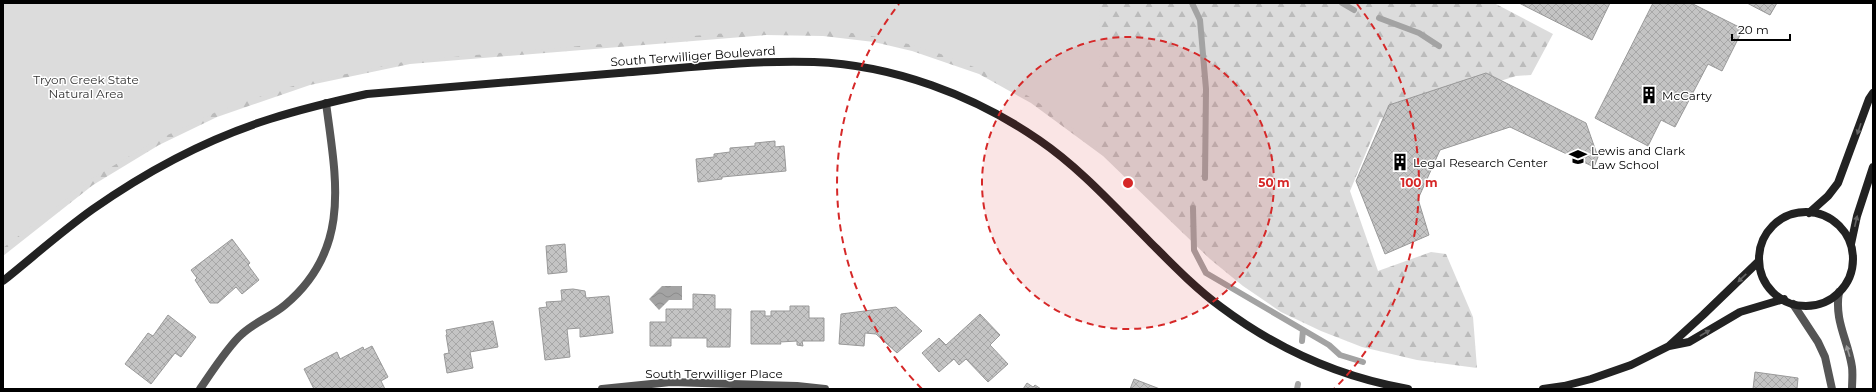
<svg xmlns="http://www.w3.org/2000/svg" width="1876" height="392" font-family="Montserrat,sans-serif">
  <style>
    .forest { fill: url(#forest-firs) }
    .park { fill: #dcdcdc }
    .water { fill: url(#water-waves) }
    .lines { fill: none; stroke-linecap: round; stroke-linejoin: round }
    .stream { stroke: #a3a3a3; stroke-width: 6 }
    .building { fill: url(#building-cross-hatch); stroke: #999 }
    .minor { stroke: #555; stroke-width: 8 }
    .tertiary { stroke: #555; stroke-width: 8 }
    .secondary { stroke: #222; stroke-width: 8 }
    .oneway { fill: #646464 }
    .oneway2 { fill: #999 }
    .ring { fill: none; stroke: #d62828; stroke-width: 2; stroke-dasharray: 7 5 }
    .labels { text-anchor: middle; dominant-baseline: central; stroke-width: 3; stroke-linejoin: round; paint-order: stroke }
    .street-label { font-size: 12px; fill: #000; stroke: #fff }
    .park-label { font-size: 12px; fill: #333; stroke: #fff }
    .poi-label { font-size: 12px; fill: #000; stroke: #fff; text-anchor: start }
    .centre { fill: #d62828; stroke: #fff; stroke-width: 2 }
    .ring-label { font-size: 12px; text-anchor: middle; font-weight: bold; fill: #d62828; stroke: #fff; stroke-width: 3; stroke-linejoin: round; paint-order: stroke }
  </style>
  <defs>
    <pattern id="forest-firs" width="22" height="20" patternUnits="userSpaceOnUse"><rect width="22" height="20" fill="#dcdcdc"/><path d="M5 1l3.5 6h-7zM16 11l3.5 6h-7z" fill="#bbb"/></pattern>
    <pattern id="water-waves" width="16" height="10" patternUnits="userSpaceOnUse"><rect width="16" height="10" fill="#a3a3a3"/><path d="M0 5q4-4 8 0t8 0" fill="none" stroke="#8b8b8b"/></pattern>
    <pattern id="building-cross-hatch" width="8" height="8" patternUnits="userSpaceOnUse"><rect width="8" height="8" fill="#c4c4c4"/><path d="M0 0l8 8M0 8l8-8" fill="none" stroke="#a7a7a7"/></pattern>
  </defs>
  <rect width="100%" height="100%" fill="#fff"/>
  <path class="forest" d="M 3,3 L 1494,3 L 1553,34 L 1531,75 L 1516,76 L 1380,119 L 1350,191 L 1378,271 L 1431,252 L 1446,254 L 1473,317 L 1477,368 L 1417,360 L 1362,347 L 1321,331 L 1281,312 L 1243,286 L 1210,259 L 1103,156 L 1031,103 L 979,74 L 912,51 L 874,42 L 823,36 L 766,35 L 410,64 L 310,85 L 217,117 L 159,145 L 93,185 L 3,256 Z"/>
  <path class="park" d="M 3,3 L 1099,3 L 1100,150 C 1076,130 1051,110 1025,94 C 973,61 902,37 841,32 C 811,29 780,30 750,31 L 408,61 L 308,82 L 282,89 L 216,112 L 153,142 L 93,178 L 3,248 Z"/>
  <path class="water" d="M 662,286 L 682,286 L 682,300 L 669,300 L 659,310 L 649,299 Z"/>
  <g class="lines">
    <path class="stream" d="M 1192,3 L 1200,20 L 1206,89 L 1205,178
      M 1342,3 L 1354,10
      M 1379,18 L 1419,33 L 1439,46
      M 1193,208 L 1194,250 L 1206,273 L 1329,345 L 1340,355 L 1363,362
      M 1302,341 L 1303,330
      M 1297,389 L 1298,384"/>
  </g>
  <path class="building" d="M 1519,3 L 1610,3 L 1592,40 Z
    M 1653,3 L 1691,3 L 1743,29 L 1722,71 L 1708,64 L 1675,127 L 1661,120 L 1648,146 L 1595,118 Z
    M 1747,3 L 1777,3 L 1770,15 Z
    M 1486,73 L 1586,123 L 1598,157 L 1594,167 L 1510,127 L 1440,150 L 1418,199 L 1429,235 L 1385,254 L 1356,181 L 1389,105 Z
    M 775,141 L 775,147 L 784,146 L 786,171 L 722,177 L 722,179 L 698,182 L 696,159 L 714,157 L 714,154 L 730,152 L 730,148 L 755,146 L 755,143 Z
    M 232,239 L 250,263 L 248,265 L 259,280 L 242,294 L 236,287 L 218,303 L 210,303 L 195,280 L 197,278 L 191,270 Z
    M 565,244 L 567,272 L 548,274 L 546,246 Z
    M 573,289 L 585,291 L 586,298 L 609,296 L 613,333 L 580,337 L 580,328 L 567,329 L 570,357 L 545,360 L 539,308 L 547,307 L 546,302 L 562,301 L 561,290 Z
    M 693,294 L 715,295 L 715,309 L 731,309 L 730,347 L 707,347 L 707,338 L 671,338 L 671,346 L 650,346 L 650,322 L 666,322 L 666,309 L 693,309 Z
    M 790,306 L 809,306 L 809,318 L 824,318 L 824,341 L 802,341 L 803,346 L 797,345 L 797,341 L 780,342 L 781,344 L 751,344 L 751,311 L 765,311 L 765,316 L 771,316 L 771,311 L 790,311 Z
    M 896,307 L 922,331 L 897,353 L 876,334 L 865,333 L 864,346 L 839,344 L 841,314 Z
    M 980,314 L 1000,335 L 990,345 L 1008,364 L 988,382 L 966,359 L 959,365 L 954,359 L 939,372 L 922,353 L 939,338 L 946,345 Z
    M 168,315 L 196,337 L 181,357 L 175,353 L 151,384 L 125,364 L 148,333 L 153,336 Z
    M 493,321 L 498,347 L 470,352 L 473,368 L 447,373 L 444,354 L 449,353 L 446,335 L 447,334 L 446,330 Z
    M 372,346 L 388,377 L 381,381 L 385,389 L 314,389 L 304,369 L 337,352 L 340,359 L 363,347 L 364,350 Z
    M 1755,372 L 1798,378 L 1797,389 L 1753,389 Z
    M 1134,379 L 1160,389 L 1130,389 Z
    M 1027,383 L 1033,387 L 1035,385 L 1041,389 L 1023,389 Z"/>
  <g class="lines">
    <path class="minor" d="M 200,389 C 211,373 229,345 242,334 C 255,322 272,316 285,305 C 352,249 336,179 326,103
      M 602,389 L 671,382 L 797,386 L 825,389"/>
    <path class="tertiary" d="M 1839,292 C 1834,321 1848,340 1852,367 C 1853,374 1852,382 1852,389
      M 1793,304 L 1818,342 L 1825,357 L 1832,389"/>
    <path class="secondary" d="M1759 259a47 47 0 1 1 94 0a47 47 0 1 1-94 0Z
      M 1809,213 L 1828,196 L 1838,183 L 1869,99 L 1873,93
      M 1851,244 L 1857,216 L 1873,167
      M 3,281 C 33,257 62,231 93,209 C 147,171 207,139 270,119 C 302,109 335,101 367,94 C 451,87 535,80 619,73 C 684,68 749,60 814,62 C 893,65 974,95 1039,140 C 1080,168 1114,206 1149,241 C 1172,264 1195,288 1221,307 C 1277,349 1339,377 1408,389
      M 1669,346 L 1703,315 L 1759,261
      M 1543,389 L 1564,386 L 1591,379 L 1631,365 L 1669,346 L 1689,342 L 1740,312 L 1784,299"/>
  </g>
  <defs><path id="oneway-solid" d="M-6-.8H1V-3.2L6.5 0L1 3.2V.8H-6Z"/></defs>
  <g class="oneway">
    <use href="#oneway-solid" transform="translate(1859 129) rotate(109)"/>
    <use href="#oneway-solid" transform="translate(1856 221) rotate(-77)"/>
    <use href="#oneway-solid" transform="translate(1742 278) rotate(136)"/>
    <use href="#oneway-solid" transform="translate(1705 333) rotate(-30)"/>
  </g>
  <use class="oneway2" href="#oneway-solid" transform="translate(1848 351) rotate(-107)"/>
  <circle cx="1128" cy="183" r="146" fill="#d62828" fill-opacity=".12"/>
  <g class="ring">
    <circle cx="1128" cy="183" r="146"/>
    <path d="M922 389A291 291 0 0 1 899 4M1357 4A291 291 0 0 1 1334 389"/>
  </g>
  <defs>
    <g id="building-bare" transform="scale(1.38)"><path d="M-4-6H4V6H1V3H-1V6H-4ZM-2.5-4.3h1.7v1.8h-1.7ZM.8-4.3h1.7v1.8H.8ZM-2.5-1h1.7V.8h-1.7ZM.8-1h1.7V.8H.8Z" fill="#000" stroke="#fff" stroke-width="2.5" paint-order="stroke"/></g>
    <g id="university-bare" transform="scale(1.38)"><path d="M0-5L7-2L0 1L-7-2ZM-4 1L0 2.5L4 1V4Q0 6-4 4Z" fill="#000" stroke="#fff" stroke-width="2.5" paint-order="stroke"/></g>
  </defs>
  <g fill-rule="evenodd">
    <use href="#building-bare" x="1649" y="95"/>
    <use href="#university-bare" x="1578" y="157"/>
    <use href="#building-bare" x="1400" y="162"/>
  </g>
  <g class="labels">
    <g class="street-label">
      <text transform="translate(693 56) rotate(-4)">South Terwilliger Boulevard</text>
      <text x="714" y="373">South Terwilliger Place</text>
    </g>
    <g class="park-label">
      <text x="86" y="79">Tryon Creek State<tspan x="86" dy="14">Natural Area</tspan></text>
    </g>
    <g class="poi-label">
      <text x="1662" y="95">McCarty</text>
      <text x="1591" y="150">Lewis and Clark<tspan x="1591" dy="14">Law School</tspan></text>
      <text x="1413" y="162">Legal Research Center</text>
    </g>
  </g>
  <circle cx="1128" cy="183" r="6" class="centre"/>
  <g class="ring-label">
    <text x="1274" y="187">50 m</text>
    <text x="1419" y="187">100 m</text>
  </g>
  <rect width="1876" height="392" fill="none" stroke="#000000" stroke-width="8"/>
  <path d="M1732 34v6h58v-6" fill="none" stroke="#000000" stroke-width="2"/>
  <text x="1738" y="34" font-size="12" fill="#000000" stroke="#ffffff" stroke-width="3" paint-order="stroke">20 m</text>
</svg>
